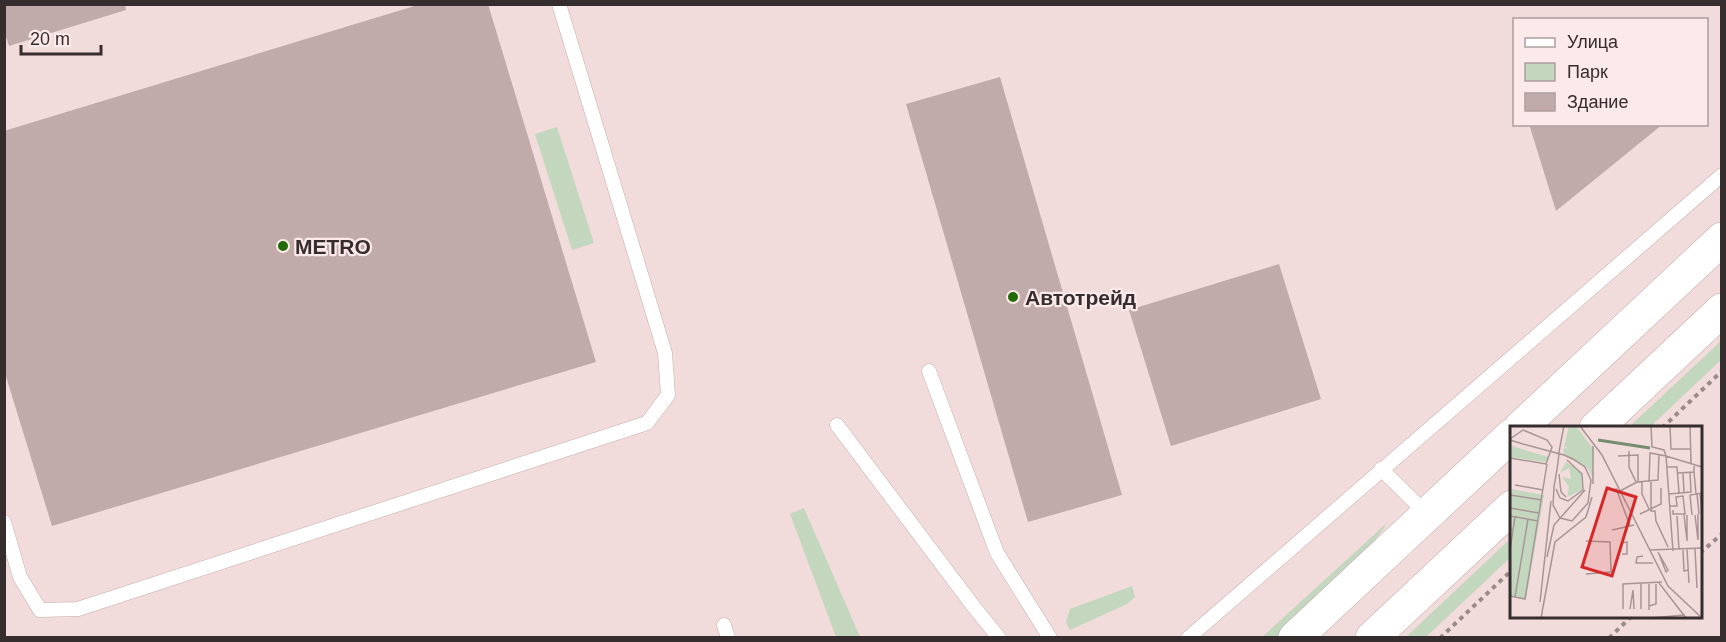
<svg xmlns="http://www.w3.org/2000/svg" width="1726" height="642" font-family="Arial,sans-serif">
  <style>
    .green { fill: #c3d7be }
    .building { fill: #c1aaaa }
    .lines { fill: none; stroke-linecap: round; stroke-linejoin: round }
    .service-casing { stroke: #c3adad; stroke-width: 15 }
    .secondary-casing { stroke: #c3adad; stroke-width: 34 }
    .path { stroke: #9a8a8a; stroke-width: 4; stroke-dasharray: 4.5 4.5; stroke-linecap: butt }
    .service { stroke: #fff; stroke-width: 14 }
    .secondary { stroke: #fff; stroke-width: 33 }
    .poi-dot { fill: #216a05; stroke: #fce9ea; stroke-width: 2 }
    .labels { text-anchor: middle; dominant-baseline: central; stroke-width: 4.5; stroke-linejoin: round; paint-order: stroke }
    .poi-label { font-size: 21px; font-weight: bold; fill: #362d2e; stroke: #fce9ea; text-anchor: start }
    .inset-river { fill: none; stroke: #748e6e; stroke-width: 3 }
    .inset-road { fill: none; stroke: #a79596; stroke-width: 1.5 }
    .view { fill: #d62828; fill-opacity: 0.15; stroke: #d62828; stroke-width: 3 }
    .inset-edge { fill: none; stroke: #362d2e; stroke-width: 3 }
  </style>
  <rect width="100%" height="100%" fill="#f2dbdb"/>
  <path class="green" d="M 557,127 L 594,243 L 572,250 L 535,134 Z
    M 1721,341 L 1721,360 L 1650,427 L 1629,427 Z
    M 804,508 L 860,637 L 836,637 L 790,514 Z
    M 1388,522 L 1359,563 L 1278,637 L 1261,638 Z
    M 1511,538 L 1511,557 L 1426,637 L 1406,637 Z
    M 1132,586 L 1135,597 L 1127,604 L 1070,630 L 1066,622 L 1070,609 Z"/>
  <path class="building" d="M 4,4 L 125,4 L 126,10 L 9,46 L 4,30 Z
    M 421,4 L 488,4 L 596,362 L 52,526 L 4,370 L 4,131 Z
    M 1000,77 L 1122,495 L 1028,522 L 906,104 Z
    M 1529,124 L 1663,124 L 1556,211 Z
    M 1279,264 L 1321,399 L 1171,446 L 1129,310 Z"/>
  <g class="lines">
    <g class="service-casing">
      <path id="service" d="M 929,371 L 997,553 L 1050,638
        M 837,425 L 974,607 L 999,638
        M 1381,469 L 1427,514
        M 4,522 L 20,577 L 40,610 L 78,609 L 647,423 L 668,395 L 665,353 L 559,4
        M 724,625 L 728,638
        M 1188,638 L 1722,175"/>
    </g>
    <g class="secondary-casing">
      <path id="secondary" d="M 1520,428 L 1722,239
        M 1596,428 L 1722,310
        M 1295,638 L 1512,435
        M 1372,638 L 1512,507"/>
    </g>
    <path class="path" d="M 1662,428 L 1722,371
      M 1700,553 L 1722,534
      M 1440,638 L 1512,570
      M 1609,638 L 1632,616"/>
    <use href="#service" class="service"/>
    <use href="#secondary" class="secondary"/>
  </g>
  <g class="poi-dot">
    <circle cx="283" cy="246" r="6"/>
    <circle cx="1013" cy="297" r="6"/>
  </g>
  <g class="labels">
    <g class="poi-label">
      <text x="295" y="246">METRO</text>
      <text x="1025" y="297">Автотрейд</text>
    </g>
  </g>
  <g transform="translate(1510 426)">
    <rect width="192" height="192" fill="#f2dbdb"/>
    <path d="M 59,0 L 66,0 L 84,24 L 83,52 L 78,42 L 53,29 L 54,22 L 59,22 L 54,21 ZM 0,19 L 18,25 L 39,31 L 35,36 L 0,31 ZM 56,36 L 71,46 L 72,64 L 57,71 L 59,61 L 52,51 L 61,53 L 59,42 L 50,47 ZM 0,63 L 34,69 L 16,173 L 0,171 Z" fill="#c3d7be"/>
    <path class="inset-river" d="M 88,14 L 140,22"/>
    <path class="inset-road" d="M 70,0 L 92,29 L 158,160 L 192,192M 160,0 L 161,23 L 181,23M 180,0 L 181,37M 0,13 L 13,4 L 37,14 L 42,21 L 36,38 L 0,32M 0,14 L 13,18 L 39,25 L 54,29 L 63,33 L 75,41 L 81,54 L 78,77 L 62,95 L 50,92 L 43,79 L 44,61 L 48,37 L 49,26 L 52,10 L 54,0M 83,20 L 83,58M 119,25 L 119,41 L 126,56M 108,30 L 128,29 L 128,56M 157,41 L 167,41 L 169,67M 184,46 L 186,68M 168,47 L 184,46 L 184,38M 173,47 L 174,67M 49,48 L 51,66 L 56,71M 132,56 L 132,68 L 139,83M 139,56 L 140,27 L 156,30 L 154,24 L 142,21 L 141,0M 141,56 L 141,85 L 145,85 L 146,95 L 158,121M 5,59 L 33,64M 106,62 L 120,100M 46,63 L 50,72 L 58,75 L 73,64 L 72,48 L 57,34M 110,65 L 127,56 L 148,54 L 149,28M 190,67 L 192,88M 159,68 L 181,66 L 180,46M 187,68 L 189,88M 0,69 L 32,74M 160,80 L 167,80 L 166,71 L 173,70 L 175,88 L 163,88 L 163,84M 0,82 L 29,87M 130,88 L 151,78 L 151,62M 174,89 L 177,115 L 177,89M 182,89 L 180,69 L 192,67M 185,89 L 188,114 L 188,88M 0,90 L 28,95M 167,90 L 169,124M 102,104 L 124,99M 76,115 L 100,116 L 101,146 L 76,148M 111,117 L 117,116 L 117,128 L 112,128M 177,123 L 179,157M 185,123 L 187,162M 0,124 L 5,91M 139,124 L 192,122M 173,124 L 174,145 L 178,144M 163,125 L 156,30 L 192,41M 148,126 L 158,144 L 156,146 L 149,128M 133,130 L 127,131 L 126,137 L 143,137M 37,131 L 44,99 L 75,64M 149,157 L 176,192M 131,158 L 131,183M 139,158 L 139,184M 0,170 L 15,173 L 37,38M 5,171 L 18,93M 30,176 L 41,75M 139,180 L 146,178 L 146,158M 113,183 L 113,158 L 152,156M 120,183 L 123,164 L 124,183M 31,192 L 45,116 L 76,91 L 82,71M 140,192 L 175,189"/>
    <path class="view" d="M 97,62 L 126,71 L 102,150 L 72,141 Z"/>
    <rect width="192" height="192" class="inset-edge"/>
  </g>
  <rect width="1726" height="642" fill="none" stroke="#362d2e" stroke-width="12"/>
  <rect x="1513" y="18" width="195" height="108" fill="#fce9ea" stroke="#ad9e9f" stroke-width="1.5"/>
  <rect x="1525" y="38" width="30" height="9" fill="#ffffff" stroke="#ad9e9f" stroke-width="1.5"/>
  <text x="1567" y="48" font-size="18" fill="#362d2e">Улица</text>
  <rect x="1525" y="63" width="30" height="18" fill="#c3d7be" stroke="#ad9e9f" stroke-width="1.5"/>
  <text x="1567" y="78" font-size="18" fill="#362d2e">Парк</text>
  <rect x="1525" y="93" width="30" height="18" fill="#c1aaaa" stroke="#ad9e9f" stroke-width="1.5"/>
  <text x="1567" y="108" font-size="18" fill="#362d2e">Здание</text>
  <path d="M21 45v9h80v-9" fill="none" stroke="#362d2e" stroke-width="3"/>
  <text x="30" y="45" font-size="18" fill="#362d2e" stroke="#fce9ea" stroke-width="4.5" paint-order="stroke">20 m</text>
</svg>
